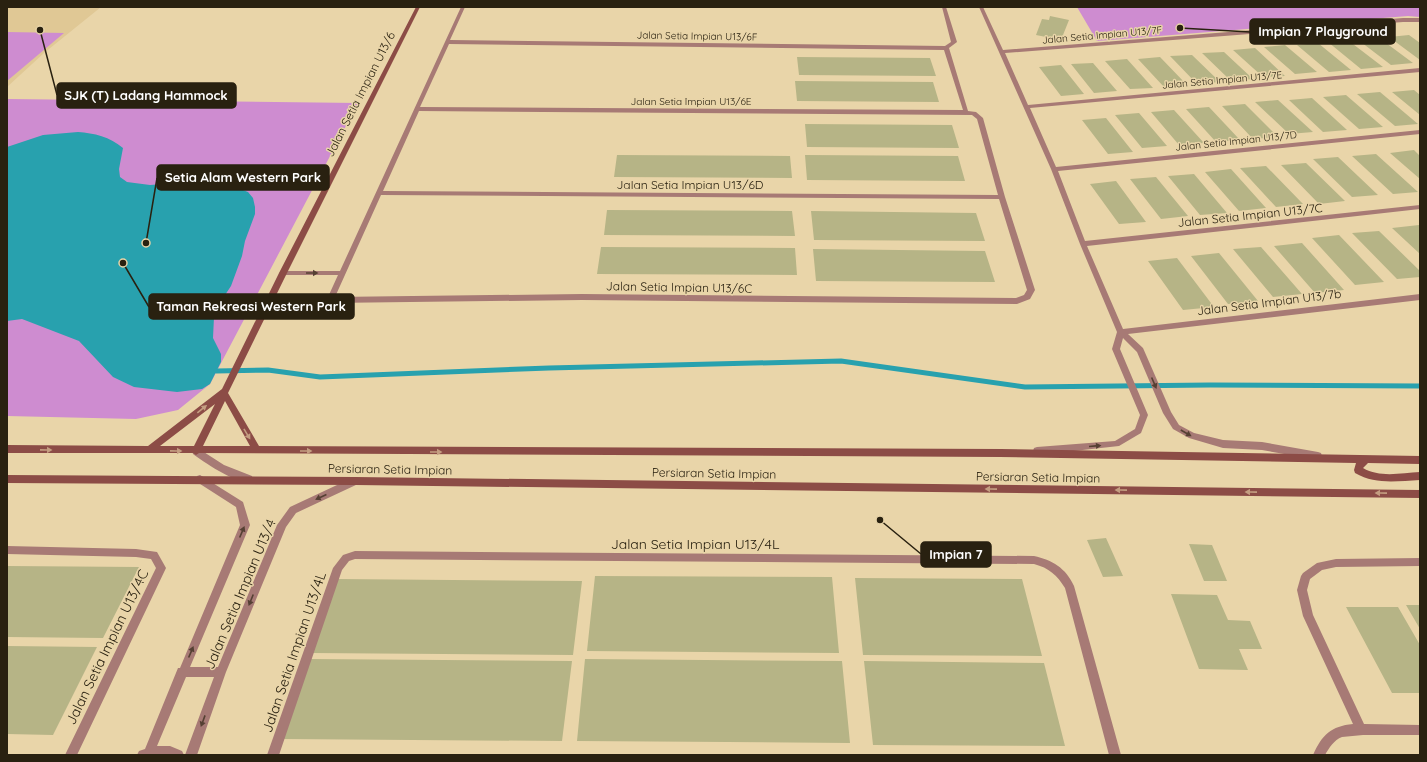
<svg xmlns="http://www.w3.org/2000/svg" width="1427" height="762" font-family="Quicksand,sans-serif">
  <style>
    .built { fill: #e0c895 }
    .green { fill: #ce8cd0 }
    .water { fill: #28a1ae }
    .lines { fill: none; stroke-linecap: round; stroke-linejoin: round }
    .stream { stroke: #28a1ae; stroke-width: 5 }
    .building { fill: #b6b486 }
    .street { fill: #a77a75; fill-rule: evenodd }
    .secondary { fill: #8c4c46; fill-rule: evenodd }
    .oneway { fill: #554033 }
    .oneway2 { fill: #c49e81 }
    .labels { text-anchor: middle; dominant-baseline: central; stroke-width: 3; stroke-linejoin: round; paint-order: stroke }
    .far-street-label { font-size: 10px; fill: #292110; stroke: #e9d5a9 }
    .street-label { font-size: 12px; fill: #292110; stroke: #e9d5a9 }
    .near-street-label { font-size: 14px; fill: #292110; stroke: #e9d5a9 }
    .leader { fill: none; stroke: #292110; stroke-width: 1.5 }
    .callout-dot { fill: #292110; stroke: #e9d5a9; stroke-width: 1.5 }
    .callout { fill: #292110; stroke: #292110; stroke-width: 1.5 }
    .callout-label { font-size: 13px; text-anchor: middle; font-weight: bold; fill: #fff }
  </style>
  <rect width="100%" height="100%" fill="#e9d5a9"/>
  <path class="built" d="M 7,7 L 101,7 L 44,53 L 7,87 Z"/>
  <path class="green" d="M 1077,7 L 1420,7 L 1420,17 L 1408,16 L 1097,41 Z
    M 7,32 L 64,33 L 7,81 Z
    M 7,99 L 358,103 L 210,384 L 178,410 L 136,419 L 7,416 Z"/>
  <path class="water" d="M 78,132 C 94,133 110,137 123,148 L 119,169 L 120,177 L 127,182 L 150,185 L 203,181 L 222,182 L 248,192 L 253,198 L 255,207 L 255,214 L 245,241 L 242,256 L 231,286 L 221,301 L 214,317 L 213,338 L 221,354 L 221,362 L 210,384 L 202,389 L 177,392 L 134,387 L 113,377 L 79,341 L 22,319 L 7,321 L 7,147 L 43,135 Z"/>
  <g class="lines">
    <path class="stream" d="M 216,371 L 268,370 L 320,377 L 549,368 L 841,361 L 1025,387 L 1210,385 L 1420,386"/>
  </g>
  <path class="building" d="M 1050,16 L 1069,20 L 1061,40 L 1036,35 L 1042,19 L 1049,20 Z
    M 1409,35 L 1420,43 L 1420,60 L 1389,37 Z
    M 1378,37 L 1413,63 L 1391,65 L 1357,39 Z
    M 1349,41 L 1383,67 L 1361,69 L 1328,42 Z
    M 1318,43 L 1351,70 L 1329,72 L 1297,45 Z
    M 1285,45 L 1317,72 L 1295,74 L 1264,47 Z
    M 1255,48 L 1285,76 L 1263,77 L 1233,50 Z
    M 1224,52 L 1253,79 L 1231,81 L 1202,53 Z
    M 1192,55 L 1220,82 L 1197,84 L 1170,56 Z
    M 797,57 L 930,58 L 936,76 L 799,75 Z
    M 1160,57 L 1187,85 L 1164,87 L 1138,59 Z
    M 1127,59 L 1153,88 L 1130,89 L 1105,61 Z
    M 1093,63 L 1117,91 L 1094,93 L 1071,64 Z
    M 1061,65 L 1084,94 L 1061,96 L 1039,67 Z
    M 795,81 L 933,82 L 939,102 L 797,101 Z
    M 1414,90 L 1420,95 L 1420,115 L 1392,92 Z
    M 1380,92 L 1418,124 L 1395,126 L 1357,94 Z
    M 1346,95 L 1383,127 L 1359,129 L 1323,97 Z
    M 1312,98 L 1347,130 L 1323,132 L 1289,100 Z
    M 1278,100 L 1313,132 L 1289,134 L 1255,102 Z
    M 1245,104 L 1278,137 L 1253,139 L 1222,106 Z
    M 1209,107 L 1240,140 L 1216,142 L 1186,109 Z
    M 1174,110 L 1204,143 L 1179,145 L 1151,112 Z
    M 1139,113 L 1167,146 L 1142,148 L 1115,115 Z
    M 1106,118 L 1133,152 L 1108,154 L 1082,120 Z
    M 805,124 L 952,125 L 959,148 L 807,147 Z
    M 1414,150 L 1420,156 L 1420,179 L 1390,153 Z
    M 1376,154 L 1418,192 L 1393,194 L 1352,156 Z
    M 617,155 L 790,156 L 792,178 L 614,177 Z
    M 805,155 L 958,156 L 965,181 L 807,180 Z
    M 1338,157 L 1378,195 L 1352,197 L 1313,159 Z
    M 1306,163 L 1345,201 L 1319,204 L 1281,165 Z
    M 1266,166 L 1303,204 L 1276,207 L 1240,168 Z
    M 1231,169 L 1266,208 L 1239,211 L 1205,172 Z
    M 1194,174 L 1227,213 L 1200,215 L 1168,176 Z
    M 1156,177 L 1188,216 L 1161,219 L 1130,179 Z
    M 1116,181 L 1146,222 L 1119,224 L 1090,184 Z
    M 607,210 L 792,211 L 795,236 L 604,235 Z
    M 811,211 L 976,213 L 985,241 L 814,240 Z
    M 1419,225 L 1420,226 L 1420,254 L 1392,228 Z
    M 1379,231 L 1420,271 L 1420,277 L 1397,279 L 1352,233 Z
    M 1339,235 L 1384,282 L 1355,285 L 1312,238 Z
    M 1302,243 L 1344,290 L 1315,293 L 1274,246 Z
    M 601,247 L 795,248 L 797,275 L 597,274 Z
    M 1261,247 L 1302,294 L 1273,297 L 1233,249 Z
    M 813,249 L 985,251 L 995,282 L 816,281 Z
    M 1219,253 L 1258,301 L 1228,304 L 1191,256 Z
    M 1177,258 L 1214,307 L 1183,310 L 1148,261 Z
    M 1106,538 L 1123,576 L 1103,577 L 1087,540 Z
    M 1189,544 L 1212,545 L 1227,581 L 1204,581 Z
    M 7,566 L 139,567 L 103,638 L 7,637 Z
    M 595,576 L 832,577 L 839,653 L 587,651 Z
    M 855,578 L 1022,579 L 1042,656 L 863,655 Z
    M 336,579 L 582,581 L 573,655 L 311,653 Z
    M 1171,594 L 1217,595 L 1228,620 L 1250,621 L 1262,649 L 1239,649 L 1248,670 L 1199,669 Z
    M 1406,605 L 1420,605 L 1420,629 Z
    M 1346,607 L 1398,607 L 1420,645 L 1420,693 L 1392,693 Z
    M 7,646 L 97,647 L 53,735 L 7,734 Z
    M 308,659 L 572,661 L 562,741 L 282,739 Z
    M 585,659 L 842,661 L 850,743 L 577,741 Z
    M 864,661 L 1044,663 L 1065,746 L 873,745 Z"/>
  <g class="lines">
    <path class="street" d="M 461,7 L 465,7 L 450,40 L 945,46 L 951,42 L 942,7 L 946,7 L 957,42 L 949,48 L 968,111 L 976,112 L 983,118 L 1005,197 L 1035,290 L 1030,299 L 1017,304 L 582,300 L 330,303 L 267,300 L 266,298 L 267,296 L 270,295 L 328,297 L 338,275 L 283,275 L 279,273 L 283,271 L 340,271 ZM 449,44 L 944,50 L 963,110 L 420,107 ZM 419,111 L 972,115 L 977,119 L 998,195 L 383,191 ZM 381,195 L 999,199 L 1027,290 L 1024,295 L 1016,298 L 582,294 L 335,297 Z
      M 979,7 L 983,7 L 1003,50 L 1403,18 L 1420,18 L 1420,22 L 1403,22 L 1005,53 L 1028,105 L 1420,68 L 1420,72 L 1030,108 L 1056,167 L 1420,130 L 1420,134 L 1058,171 L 1085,241 L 1420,205 L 1420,209 L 1087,246 L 1123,329 L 1420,294 L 1420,300 L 1128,334 L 1143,348 L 1171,412 L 1179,425 L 1194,433 L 1223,440 L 1262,442 L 1318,452 L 1321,453 L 1322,456 L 1321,459 L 1318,460 L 1262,450 L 1223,448 L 1189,438 L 1173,429 L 1163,413 L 1137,352 L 1123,338 L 1120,349 L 1148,415 L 1141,433 L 1119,446 L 1037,455 L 1034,454 L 1033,451 L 1034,448 L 1037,447 L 1115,441 L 1135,429 L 1140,415 L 1112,349 L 1117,332 L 1080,244 L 1051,169 Z
      M 196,447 L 224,465 L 252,476 L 253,479 L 252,482 C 240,486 203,462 193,454 L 192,451 L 193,448 Z
      M 200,475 L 243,502 L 250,525 L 190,667 L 218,667 L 277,525 L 290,507 L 352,478 L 355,477 L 358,478 L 359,481 L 358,484 L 296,513 L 286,527 L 226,672 L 197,755 L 185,755 L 214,677 L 186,677 L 157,746 L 170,746 L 182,751 L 184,755 L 137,755 L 139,751 L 145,749 L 178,668 L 180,668 L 240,525 L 236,507 L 197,482 L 196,479 L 197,476 Z
      M 7,546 L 136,549 L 157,552 L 166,568 L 77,755 L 65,755 L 156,568 L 151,559 L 136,557 L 7,554 Z
      M 355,551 L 1034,556 C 1052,560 1066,568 1074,586 L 1121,755 L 1109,755 L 1065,588 C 1057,575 1049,568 1034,564 L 355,559 L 349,561 L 342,570 L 279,755 L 267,755 L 333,568 L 343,555 Z
      M 1420,558 L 1420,566 L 1336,567 L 1322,570 L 1310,579 L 1307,590 L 1313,615 L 1364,724 L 1420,725 L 1420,735 L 1363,735 L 1342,737 C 1334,740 1329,748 1325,755 L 1313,755 C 1322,735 1331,726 1353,724 L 1303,616 L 1297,590 L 1301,576 L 1303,573 L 1317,563 L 1336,559 Z"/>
    <path class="secondary" d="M 416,7 L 420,7 L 287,273 L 228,393 L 259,446 L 1000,449 L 1420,456 L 1420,464 L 1368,463 L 1363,468 C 1380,478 1401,473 1420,472 L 1420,480 C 1397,481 1376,485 1355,473 L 1354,470 L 1356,463 L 1000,457 L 199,453 L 196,455 L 193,453 L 7,453 L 7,445 L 148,446 L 222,389 L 279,273 ZM 225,401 L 250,446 L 203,446 ZM 215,404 L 194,446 L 160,446 Z
      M 7,475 L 356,477 L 1420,490 L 1420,498 L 356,485 L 7,483 Z"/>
  </g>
  <defs><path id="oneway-solid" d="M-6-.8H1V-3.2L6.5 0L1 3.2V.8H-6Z"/></defs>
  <g class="oneway">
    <use href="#oneway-solid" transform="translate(312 273)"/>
    <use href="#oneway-solid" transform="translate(1154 383) rotate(67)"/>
    <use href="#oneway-solid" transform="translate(1186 433) rotate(30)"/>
    <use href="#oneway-solid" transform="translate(1095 446) rotate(-5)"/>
    <use href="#oneway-solid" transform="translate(321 497) rotate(155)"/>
    <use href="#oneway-solid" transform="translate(242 532) rotate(-67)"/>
    <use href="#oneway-solid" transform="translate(251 600) rotate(112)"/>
    <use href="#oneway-solid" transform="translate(191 652) rotate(-67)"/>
    <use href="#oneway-solid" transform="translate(203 721) rotate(110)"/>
  </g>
  <g class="oneway2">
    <use href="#oneway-solid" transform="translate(202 409) rotate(-39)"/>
    <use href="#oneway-solid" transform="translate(247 434) rotate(59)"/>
    <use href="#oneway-solid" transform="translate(46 450) rotate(1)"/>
    <use href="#oneway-solid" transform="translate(176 451) rotate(1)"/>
    <use href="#oneway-solid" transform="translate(306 451)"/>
    <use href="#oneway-solid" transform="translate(436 452)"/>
    <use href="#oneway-solid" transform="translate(991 489) rotate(-179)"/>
    <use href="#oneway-solid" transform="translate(1121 490) rotate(-179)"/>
    <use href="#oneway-solid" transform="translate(1251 492) rotate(-179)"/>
    <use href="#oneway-solid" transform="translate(1381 493) rotate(-179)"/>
  </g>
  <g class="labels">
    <g class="far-street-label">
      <text transform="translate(1102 35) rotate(-5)">Jalan Setia Impian U13/7F</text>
      <text transform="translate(697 36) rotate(1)">Jalan Setia Impian U13/6F</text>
      <text transform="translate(1222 80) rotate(-5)">Jalan Setia Impian U13/7E</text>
      <text x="691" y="101">Jalan Setia Impian U13/6E</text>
      <text transform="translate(1236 141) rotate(-6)">Jalan Setia Impian U13/7D</text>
    </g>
    <g class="street-label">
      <text transform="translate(360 94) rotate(-63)">Jalan Setia Impian U13/6</text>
      <text x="690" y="184">Jalan Setia Impian U13/6D</text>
      <text transform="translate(1250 215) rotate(-6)">Jalan Setia Impian U13/7C</text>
      <text transform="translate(679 287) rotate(1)">Jalan Setia Impian U13/6C</text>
      <text transform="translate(1269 302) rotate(-7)">Jalan Setia Impian U13/7b</text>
      <text transform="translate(390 469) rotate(1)">Persiaran Setia Impian</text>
      <text transform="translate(714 473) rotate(1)">Persiaran Setia Impian</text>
      <text transform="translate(1038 477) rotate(1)">Persiaran Setia Impian</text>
    </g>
    <g class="near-street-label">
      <text x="695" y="544">Jalan Setia Impian U13/4L</text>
      <text transform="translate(240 594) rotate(-67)">Jalan Setia Impian U13/4</text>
      <text transform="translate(107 647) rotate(-64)">Jalan Setia Impian U13/4C</text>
      <text transform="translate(294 652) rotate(-71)">Jalan Setia Impian U13/4L</text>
    </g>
  </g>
  <path class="leader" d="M1180 28L1250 32M40 30L57 95M146 243L157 178M123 263L149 307M880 520L921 554"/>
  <g class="callout-dot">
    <circle cx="1180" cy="28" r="4"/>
    <circle cx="40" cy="30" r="4"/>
    <circle cx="146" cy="243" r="4"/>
    <circle cx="123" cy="263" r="4"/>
    <circle cx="880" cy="520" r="4"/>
  </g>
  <g class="callout">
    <rect x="1250" y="19" width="145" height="25" rx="4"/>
    <rect x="57" y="83" width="179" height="25" rx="4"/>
    <rect x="157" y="165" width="172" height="25" rx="4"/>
    <rect x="149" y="294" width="205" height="25" rx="4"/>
    <rect x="921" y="542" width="70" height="25" rx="4"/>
  </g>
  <g class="callout-label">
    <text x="1323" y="36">Impian 7 Playground</text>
    <text x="146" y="100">SJK (T) Ladang Hammock</text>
    <text x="243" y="182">Setia Alam Western Park</text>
    <text x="251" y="311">Taman Rekreasi Western Park</text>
    <text x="956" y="559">Impian 7</text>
  </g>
  <rect width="1427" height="762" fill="none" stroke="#292110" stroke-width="16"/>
</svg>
